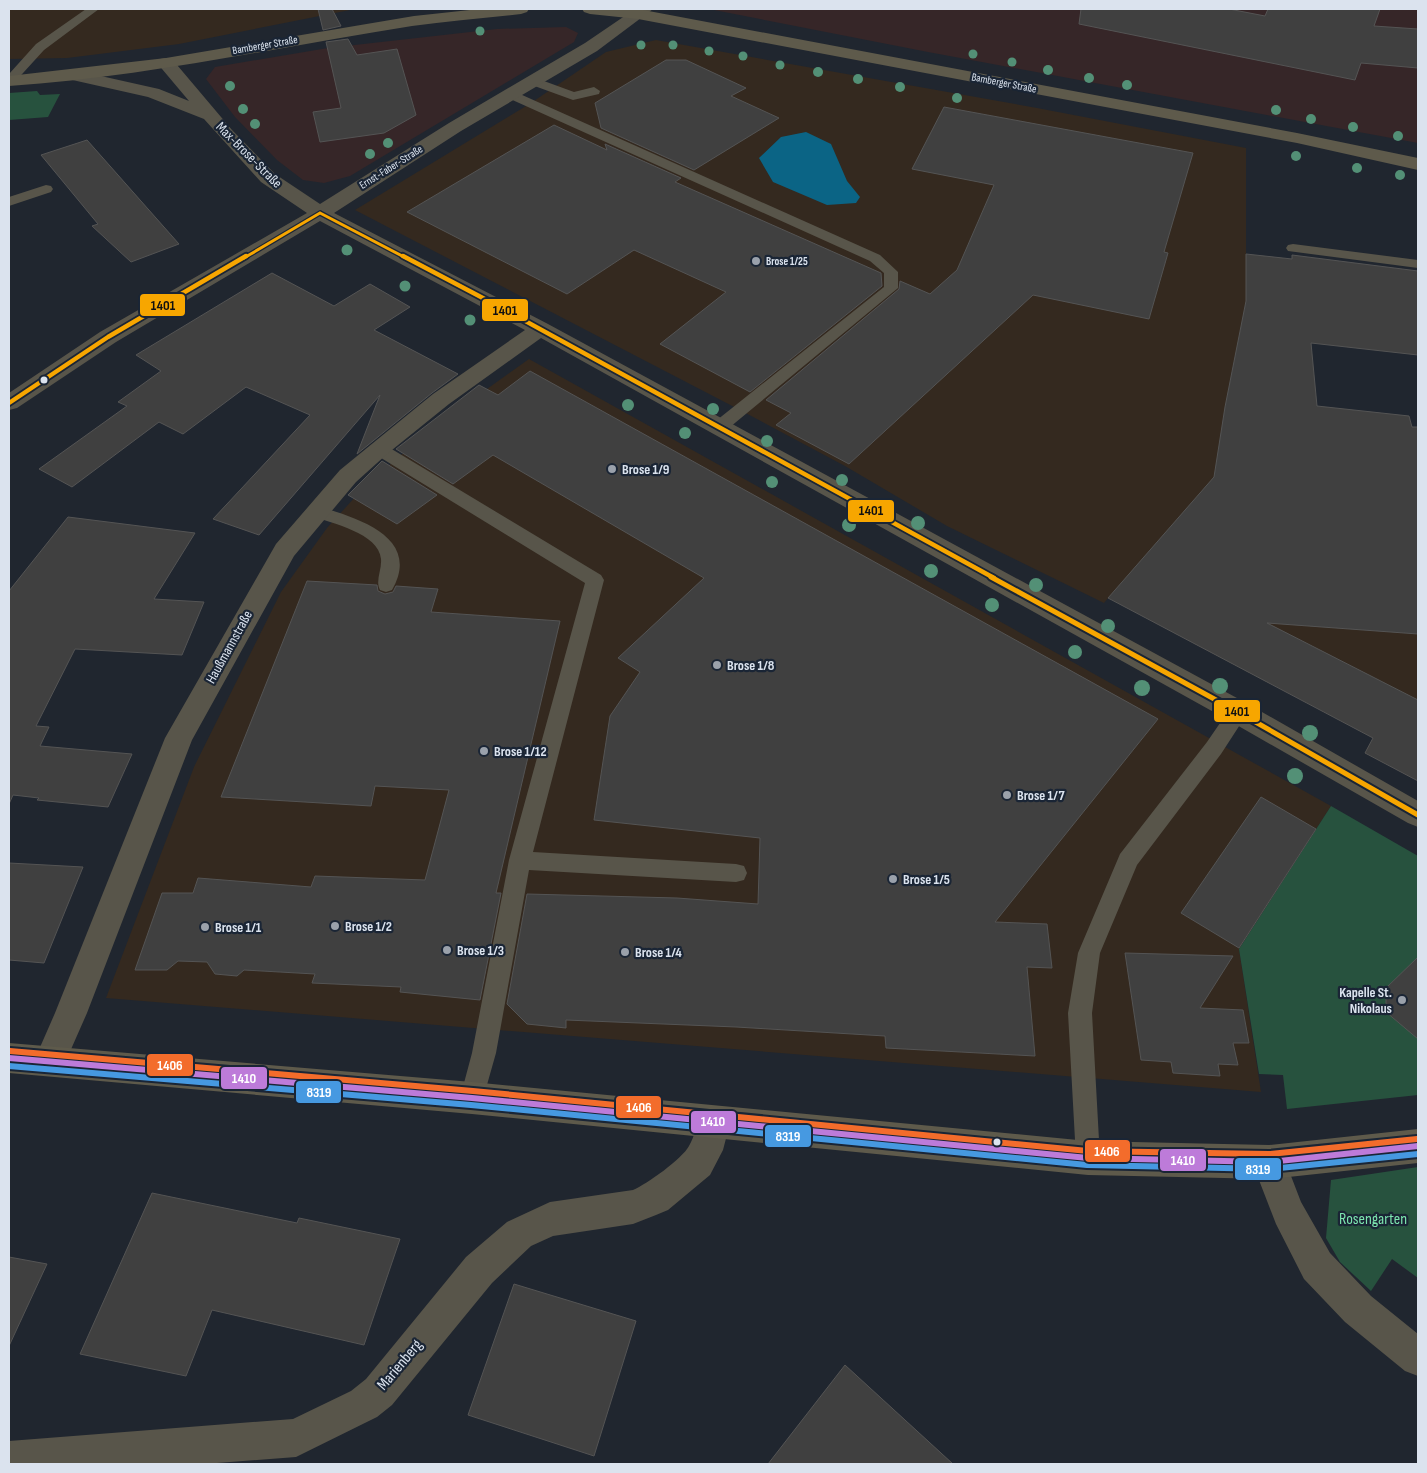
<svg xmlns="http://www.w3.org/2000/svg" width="1427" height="1473" font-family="'Sofia Sans Condensed',sans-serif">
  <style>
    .commercial { fill: #362628 }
    .industrial { fill: #34291f }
    .green { fill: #27523e }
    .water { fill: #0b6485 }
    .building { fill: #404040; stroke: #545454 }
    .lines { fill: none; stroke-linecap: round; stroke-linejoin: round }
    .lane { fill: #58554a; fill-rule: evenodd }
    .street { fill: #58554a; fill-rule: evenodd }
    .secondary { fill: #5e5a4b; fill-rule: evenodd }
    .bus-1-far2-casing { stroke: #1a2535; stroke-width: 5.5 }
    .bus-1-far1-casing { stroke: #1a2535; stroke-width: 8 }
    .bus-1-casing { stroke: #1a2535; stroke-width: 9 }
    .bus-2-casing { stroke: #1a2535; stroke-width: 10 }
    .bus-3-casing { stroke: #1a2535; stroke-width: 10 }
    .bus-4-casing { stroke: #1a2535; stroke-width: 10 }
    .bus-1-far2 { stroke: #f7a600; stroke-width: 3 }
    .bus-1-far1 { stroke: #f7a600; stroke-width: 4.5 }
    .bus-1 { stroke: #f7a600; stroke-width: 5 }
    .bus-2 { stroke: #bd7bd9; stroke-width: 6 }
    .bus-3 { stroke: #4699e1; stroke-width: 6 }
    .bus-4 { stroke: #f36c2b; stroke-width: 6 }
    .tree { fill: #539076 }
    .poi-dot { fill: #9aa1ab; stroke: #1a2535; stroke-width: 2 }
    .bus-dot { fill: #dbe3ee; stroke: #1a2535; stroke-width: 2 }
    .labels { text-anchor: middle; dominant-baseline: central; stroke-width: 4.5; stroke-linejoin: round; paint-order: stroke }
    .far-street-label { font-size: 11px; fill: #dbe3ee; stroke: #1a2535 }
    .far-poi-label { font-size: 11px; font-weight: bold; fill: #dbe3ee; stroke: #1a2535; text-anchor: start }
    .street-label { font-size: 14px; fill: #dbe3ee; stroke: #1a2535 }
    .poi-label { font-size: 14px; font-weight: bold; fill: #dbe3ee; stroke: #1a2535; text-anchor: start }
    .near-park-label { font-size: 16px; fill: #7de6b0; stroke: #1a2535 }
    .near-street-label { font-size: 16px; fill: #dbe3ee; stroke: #1a2535 }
    .line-badge { stroke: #1a2535; stroke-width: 2 }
    .badge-label { font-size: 14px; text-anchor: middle; font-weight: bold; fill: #fff }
    .pale-badge-label { font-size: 14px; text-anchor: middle; font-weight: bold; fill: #111 }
  </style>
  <rect width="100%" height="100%" fill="#20262f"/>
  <path class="commercial" d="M 709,9 L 1418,9 L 1418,143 L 928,52 Z
    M 566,27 L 578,33 L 574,42 L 350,176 L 324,183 L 303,180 L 277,160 L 235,117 L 206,79 L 215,67 L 328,48 L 497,29 Z"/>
  <path class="industrial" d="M 9,9 L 355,9 L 179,44 L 67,58 L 9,59 Z
    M 656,40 L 1037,108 L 1246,148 L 1246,301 L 1225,407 L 1214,477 L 1297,546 L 1418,558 L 1418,781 L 1365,753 L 1373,738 L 1108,598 L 1104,603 L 947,526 L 845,466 L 740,410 L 355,210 L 531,103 L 606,52 Z
    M 529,359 L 1331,806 L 1239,949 L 1261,1092 L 106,998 L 194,767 L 281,592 L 327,528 L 366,485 L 434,427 Z"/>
  <path class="green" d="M 37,91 L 40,95 L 60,94 L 48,117 L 9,120 L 9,93 Z
    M 1331,806 L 1418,856 L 1418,1095 L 1287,1109 L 1283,1075 L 1259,1074 L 1239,949 Z
    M 1418,1167 L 1418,1278 L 1392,1259 L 1371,1291 L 1340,1262 L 1326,1238 L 1331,1180 Z"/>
  <path class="water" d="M 806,132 L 831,144 L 847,181 L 860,197 L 856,203 L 827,205 L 773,182 L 759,158 L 781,137 Z"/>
  <path class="building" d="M 318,9 L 332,9 L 341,26 L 323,30 Z
    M 1081,9 L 1229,9 L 1265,16 L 1268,9 L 1380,9 L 1374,26 L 1418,29 L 1418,68 L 1361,63 L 1355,80 L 1079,24 Z
    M 348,39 L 357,55 L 397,49 L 416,115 L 384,133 L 320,142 L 313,112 L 341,108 L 326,42 Z
    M 666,60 L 686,60 L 746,88 L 731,96 L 779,118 L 694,170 L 601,128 L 595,103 Z
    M 944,107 L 1193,153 L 1164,252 L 1168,253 L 1149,319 L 1033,295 L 849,464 L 776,425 L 791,413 L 766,400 L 899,289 L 900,281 L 930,294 L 957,270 L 994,185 L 912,169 Z
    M 554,125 L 607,150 L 605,144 L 681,178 L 675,182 L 881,273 L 882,286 L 750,392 L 660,344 L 726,292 L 634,250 L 567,294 L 407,212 Z
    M 87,140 L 179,244 L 131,262 L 92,226 L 98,224 L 41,155 Z
    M 1246,254 L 1292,259 L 1292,255 L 1418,271 L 1418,355 L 1311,343 L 1317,406 L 1409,416 L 1412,427 L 1418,427 L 1418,634 L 1267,623 L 1418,700 L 1418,781 L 1365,753 L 1373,738 L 1108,598 L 1214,477 L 1225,407 L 1246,301 Z
    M 272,273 L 334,306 L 370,284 L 410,307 L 374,330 L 458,374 L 432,393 L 357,454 L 380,395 L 259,535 L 213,519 L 310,415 L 246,387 L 183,434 L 159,422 L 72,487 L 39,469 L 127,406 L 118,402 L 161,371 L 136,355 Z
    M 530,371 L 1158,719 L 995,922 L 1047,924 L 1052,968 L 1027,967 L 1035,1056 L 886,1048 L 885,1036 L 736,1027 L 566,1020 L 566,1028 L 527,1024 L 507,1004 L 527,894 L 677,898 L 758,904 L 760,838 L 594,820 L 610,716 L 640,672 L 618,658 L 704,578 L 493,455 L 453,484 L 396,449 L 479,385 L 498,395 Z
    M 382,461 L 437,495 L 397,524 L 348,495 Z
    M 68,517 L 195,533 L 154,599 L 204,602 L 182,655 L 75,649 L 36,726 L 49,727 L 40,746 L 132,754 L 108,807 L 37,800 L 39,798 L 13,795 L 9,804 L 9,591 Z
    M 307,581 L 377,585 L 378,591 L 385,594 L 393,592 L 396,586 L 438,589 L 431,612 L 560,621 L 496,893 L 501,893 L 480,1000 L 400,992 L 401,987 L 312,983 L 315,974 L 244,970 L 237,976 L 215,974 L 207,962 L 178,961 L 167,970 L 135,970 L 162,893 L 193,893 L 198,878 L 311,887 L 315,876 L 425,880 L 449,790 L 375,786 L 371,806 L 221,797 Z
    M 1261,797 L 1316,829 L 1239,948 L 1181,913 Z
    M 9,863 L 83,867 L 44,963 L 9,960 Z
    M 1125,953 L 1233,956 L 1200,1008 L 1243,1010 L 1249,1043 L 1233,1043 L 1238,1065 L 1218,1064 L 1220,1076 L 1173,1073 L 1171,1062 L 1141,1060 Z
    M 1418,957 L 1418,1039 L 1386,1012 L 1386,988 Z
    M 152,1193 L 297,1223 L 299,1218 L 400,1239 L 364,1345 L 212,1310 L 186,1376 L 80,1354 Z
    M 9,1257 L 47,1264 L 9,1346 Z
    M 514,1284 L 636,1321 L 594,1456 L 468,1415 Z
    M 845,1365 L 953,1464 L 768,1464 Z"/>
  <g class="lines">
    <path class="lane" d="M 86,9 L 99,9 L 44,50 L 13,84 L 9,85 L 9,74 L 36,44 Z
      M 533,77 L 574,92 L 594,87 L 600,91 L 599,94 L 573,100 L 529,84 L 527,81 Z
      M 511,90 L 880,255 L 898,272 L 898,288 L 724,432 L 718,433 L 712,432 L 710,428 L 712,424 L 884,287 L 884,273 L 870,261 L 506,97 L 505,94 Z
      M 46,185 L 51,186 L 53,189 L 51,192 L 9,206 L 9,197 Z
      M 1293,244 L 1418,260 L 1418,268 L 1288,251 L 1286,248 L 1288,245 Z
      M 379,443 L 385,445 L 601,575 L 604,580 L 533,852 L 736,864 L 744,866 L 747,873 L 744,880 L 736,882 L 529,870 L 496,1053 L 481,1106 L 472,1110 L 463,1106 L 460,1098 L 472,1053 L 509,860 L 585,583 L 373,453 L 371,449 L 373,445 Z
      M 317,506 C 354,517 423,536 392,590 L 386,592 L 380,590 C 375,581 382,570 381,559 C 379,533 331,523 311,516 L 308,512 L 311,508 Z
      M 1238,704 L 1245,707 L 1248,712 L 1245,717 L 1221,754 L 1137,865 L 1100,953 L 1092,1013 L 1100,1158 L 1097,1167 L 1088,1170 L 1079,1167 L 1076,1158 L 1068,1013 L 1078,953 L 1120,854 L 1207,742 L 1231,707 Z"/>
    <path class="street" d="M 635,9 L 653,9 L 597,51 L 461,131 L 334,213 L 548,324 L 1248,704 L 1418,801 L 1418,827 L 1408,823 L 1228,720 L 541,338 L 449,404 L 387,454 L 356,482 L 294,556 L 192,740 L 87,1013 L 61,1072 L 50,1076 L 39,1072 L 34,1061 L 55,1013 L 165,738 L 276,544 L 340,470 L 433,394 L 525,330 L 320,221 L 116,342 L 17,408 L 9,410 L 9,393 L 100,332 L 307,213 L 261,182 L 204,119 L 148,97 L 68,79 L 65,75 L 68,71 L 74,70 L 159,89 L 189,101 L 157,63 L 160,59 L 166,58 L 172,59 L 232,130 L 275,174 L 320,204 L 449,123 L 585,43 Z
      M 713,1107 L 725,1112 L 730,1123 L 723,1150 L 710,1175 L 668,1210 L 656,1215 L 633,1224 L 553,1236 L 531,1246 L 492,1283 L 392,1405 L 377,1417 L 296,1457 L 204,1464 L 9,1464 L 9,1441 L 293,1419 L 351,1391 L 366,1379 L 466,1257 L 507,1222 L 550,1202 L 633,1190 C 647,1184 682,1159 689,1146 C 695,1136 697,1122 701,1112 Z
      M 1269,1145 L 1281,1150 L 1301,1202 L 1330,1253 L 1371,1296 L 1418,1334 L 1418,1376 L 1405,1371 L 1345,1322 L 1304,1279 L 1276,1224 L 1252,1162 L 1257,1150 Z"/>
    <path class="secondary" d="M 479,9 L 529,9 L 527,12 L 521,14 C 485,18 448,21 412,26 C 278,47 145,77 9,86 L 9,76 L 166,58 L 414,16 Z
      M 582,9 L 638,9 L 1297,133 L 1418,158 L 1418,170 L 1297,143 L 638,19 L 590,14 L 584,12 Z
      M 9,1043 L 472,1082 L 1088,1141 L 1269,1145 L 1418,1129 L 1418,1163 L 1269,1179 L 1088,1175 L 472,1114 L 9,1073 Z"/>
    <g class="bus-1-far2-casing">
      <path id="bus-1-far2" d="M 320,213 L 406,258
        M 244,258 L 320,213"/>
    </g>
    <g class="bus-1-far1-casing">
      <path id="bus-1-far1" d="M 403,256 L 498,306 L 994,578
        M 9,403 L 108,337 L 246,256"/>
    </g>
    <g class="bus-1-casing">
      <path id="bus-1" d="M 991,577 L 1238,712 L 1418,815"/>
    </g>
    <g class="bus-2-casing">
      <path id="bus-2" d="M 9,1058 L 472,1098 L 1088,1158 L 1269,1162 L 1418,1146"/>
    </g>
    <g class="bus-3-casing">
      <path id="bus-3" d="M 9,1066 L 471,1105 L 1087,1165 L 1269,1169 L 1418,1154"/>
    </g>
    <g class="bus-4-casing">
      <path id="bus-4" d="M 10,1051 L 473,1091 L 1088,1151 L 1269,1154 L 1417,1139"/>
    </g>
    <use href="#bus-1-far2" class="bus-1-far2"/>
    <use href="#bus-1-far1" class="bus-1-far1"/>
    <use href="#bus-1" class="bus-1"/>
    <use href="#bus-2" class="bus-2"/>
    <use href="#bus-3" class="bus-3"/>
    <use href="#bus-4" class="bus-4"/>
  </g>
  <g class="tree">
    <circle cx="480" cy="31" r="4.5"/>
    <circle cx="641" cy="45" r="4.5"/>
    <circle cx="673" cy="45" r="4.5"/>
    <circle cx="709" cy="51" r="4.5"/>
    <circle cx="973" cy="54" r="4.5"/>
    <circle cx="743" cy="56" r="4.5"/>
    <circle cx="1012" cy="62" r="4.5"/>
    <circle cx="780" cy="65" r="4.5"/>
    <circle cx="1048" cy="70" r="5"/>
    <circle cx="818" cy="72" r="5"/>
    <circle cx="1089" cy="78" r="5"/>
    <circle cx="858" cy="79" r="5"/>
    <circle cx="1127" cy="85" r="5"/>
    <circle cx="230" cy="86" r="5"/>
    <circle cx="900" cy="87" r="5"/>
    <circle cx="957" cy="98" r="5"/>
    <circle cx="243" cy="109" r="5"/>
    <circle cx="1276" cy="110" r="5"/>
    <circle cx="1311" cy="119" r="5"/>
    <circle cx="255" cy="124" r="5"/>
    <circle cx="1353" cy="127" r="5"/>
    <circle cx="1398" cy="136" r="5"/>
    <circle cx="388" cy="143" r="5"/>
    <circle cx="370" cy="154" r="5"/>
    <circle cx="1296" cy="156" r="5"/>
    <circle cx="1357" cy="168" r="5"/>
    <circle cx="1400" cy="175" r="5"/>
    <circle cx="347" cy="250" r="5.5"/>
    <circle cx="405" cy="286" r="5.5"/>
    <circle cx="470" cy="320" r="5.5"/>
    <circle cx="628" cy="405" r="6"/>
    <circle cx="713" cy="409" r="6"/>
    <circle cx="685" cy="433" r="6"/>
    <circle cx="767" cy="441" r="6"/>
    <circle cx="842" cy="480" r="6"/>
    <circle cx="772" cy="482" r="6"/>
    <circle cx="918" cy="523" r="7"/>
    <circle cx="849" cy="525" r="7"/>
    <circle cx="931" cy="571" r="7"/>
    <circle cx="1036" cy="585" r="7"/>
    <circle cx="992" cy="605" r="7"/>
    <circle cx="1108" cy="626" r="7"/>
    <circle cx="1075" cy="652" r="7"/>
    <circle cx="1220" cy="686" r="8"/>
    <circle cx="1142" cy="688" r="8"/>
    <circle cx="1310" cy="733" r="8"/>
    <circle cx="1295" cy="776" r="8"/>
  </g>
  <g class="poi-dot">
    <circle cx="756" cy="261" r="5"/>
    <circle cx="612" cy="469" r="5"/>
    <circle cx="717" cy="665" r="5"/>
    <circle cx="484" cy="751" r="5"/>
    <circle cx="1007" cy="795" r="5"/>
    <circle cx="893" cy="879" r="5"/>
    <circle cx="335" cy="926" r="5"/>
    <circle cx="205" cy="927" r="5"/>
    <circle cx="447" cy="950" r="5"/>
    <circle cx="625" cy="952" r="5"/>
    <circle cx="1402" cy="1000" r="5"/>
  </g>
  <g class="bus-dot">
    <circle cx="44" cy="380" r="4.5"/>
    <circle cx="997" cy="1142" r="4.5"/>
  </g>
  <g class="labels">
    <g class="far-street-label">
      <text transform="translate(265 45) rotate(-10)">Bamberger Straße</text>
      <text transform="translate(1004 83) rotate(11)">Bamberger Straße</text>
      <text transform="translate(391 167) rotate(-32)">Ernst-Faber-Straße</text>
    </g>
    <g class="far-poi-label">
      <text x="766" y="261">Brose 1/25</text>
    </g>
    <g class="street-label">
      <text transform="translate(249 155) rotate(45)">Max-Brose-Straße</text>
      <text transform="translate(229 647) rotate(-61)">Haußmannstraße</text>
    </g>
    <g class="poi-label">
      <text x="622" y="469">Brose 1/9</text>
      <text x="727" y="665">Brose 1/8</text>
      <text x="494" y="751">Brose 1/12</text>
      <text x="1017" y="795">Brose 1/7</text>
      <text x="903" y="879">Brose 1/5</text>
      <text x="345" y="926">Brose 1/2</text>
      <text x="215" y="927">Brose 1/1</text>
      <text x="457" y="950">Brose 1/3</text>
      <text x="635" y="952">Brose 1/4</text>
      <text x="1392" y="992" text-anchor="end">Kapelle St.<tspan x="1392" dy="16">Nikolaus</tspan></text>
    </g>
    <g class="near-park-label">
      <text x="1373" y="1219">Rosengarten</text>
    </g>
    <g class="near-street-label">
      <text transform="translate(400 1365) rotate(-50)">Marienberg</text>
    </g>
  </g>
  <g class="line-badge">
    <rect x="139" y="293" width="47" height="24" rx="5" fill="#f7a600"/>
    <rect x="481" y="298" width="48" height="24" rx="5" fill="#f7a600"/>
    <rect x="847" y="499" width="48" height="24" rx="5" fill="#f7a600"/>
    <rect x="1213" y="699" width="48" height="24" rx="5" fill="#f7a600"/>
    <rect x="146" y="1053" width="48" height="24" rx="5" fill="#f36c2b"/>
    <rect x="220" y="1066" width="48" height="24" rx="5" fill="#bd7bd9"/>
    <rect x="295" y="1080" width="47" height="24" rx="5" fill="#4699e1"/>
    <rect x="615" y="1095" width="47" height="24" rx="5" fill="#f36c2b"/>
    <rect x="690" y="1110" width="47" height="24" rx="5" fill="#bd7bd9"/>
    <rect x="764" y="1124" width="48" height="24" rx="5" fill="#4699e1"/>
    <rect x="1084" y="1139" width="47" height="24" rx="5" fill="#f36c2b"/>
    <rect x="1159" y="1148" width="48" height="24" rx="5" fill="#bd7bd9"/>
    <rect x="1234" y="1157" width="48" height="24" rx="5" fill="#4699e1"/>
  </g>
  <g class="badge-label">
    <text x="170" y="1070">1406</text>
    <text x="244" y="1083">1410</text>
    <text x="319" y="1097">8319</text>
    <text x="639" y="1112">1406</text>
    <text x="713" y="1126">1410</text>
    <text x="788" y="1141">8319</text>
    <text x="1107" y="1156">1406</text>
    <text x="1183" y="1165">1410</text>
    <text x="1258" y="1174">8319</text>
  </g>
  <g class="pale-badge-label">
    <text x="163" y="310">1401</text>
    <text x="505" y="315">1401</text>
    <text x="871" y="515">1401</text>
    <text x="1237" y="716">1401</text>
  </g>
  <rect width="1427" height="1473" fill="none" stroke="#dbe3ee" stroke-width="20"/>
</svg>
